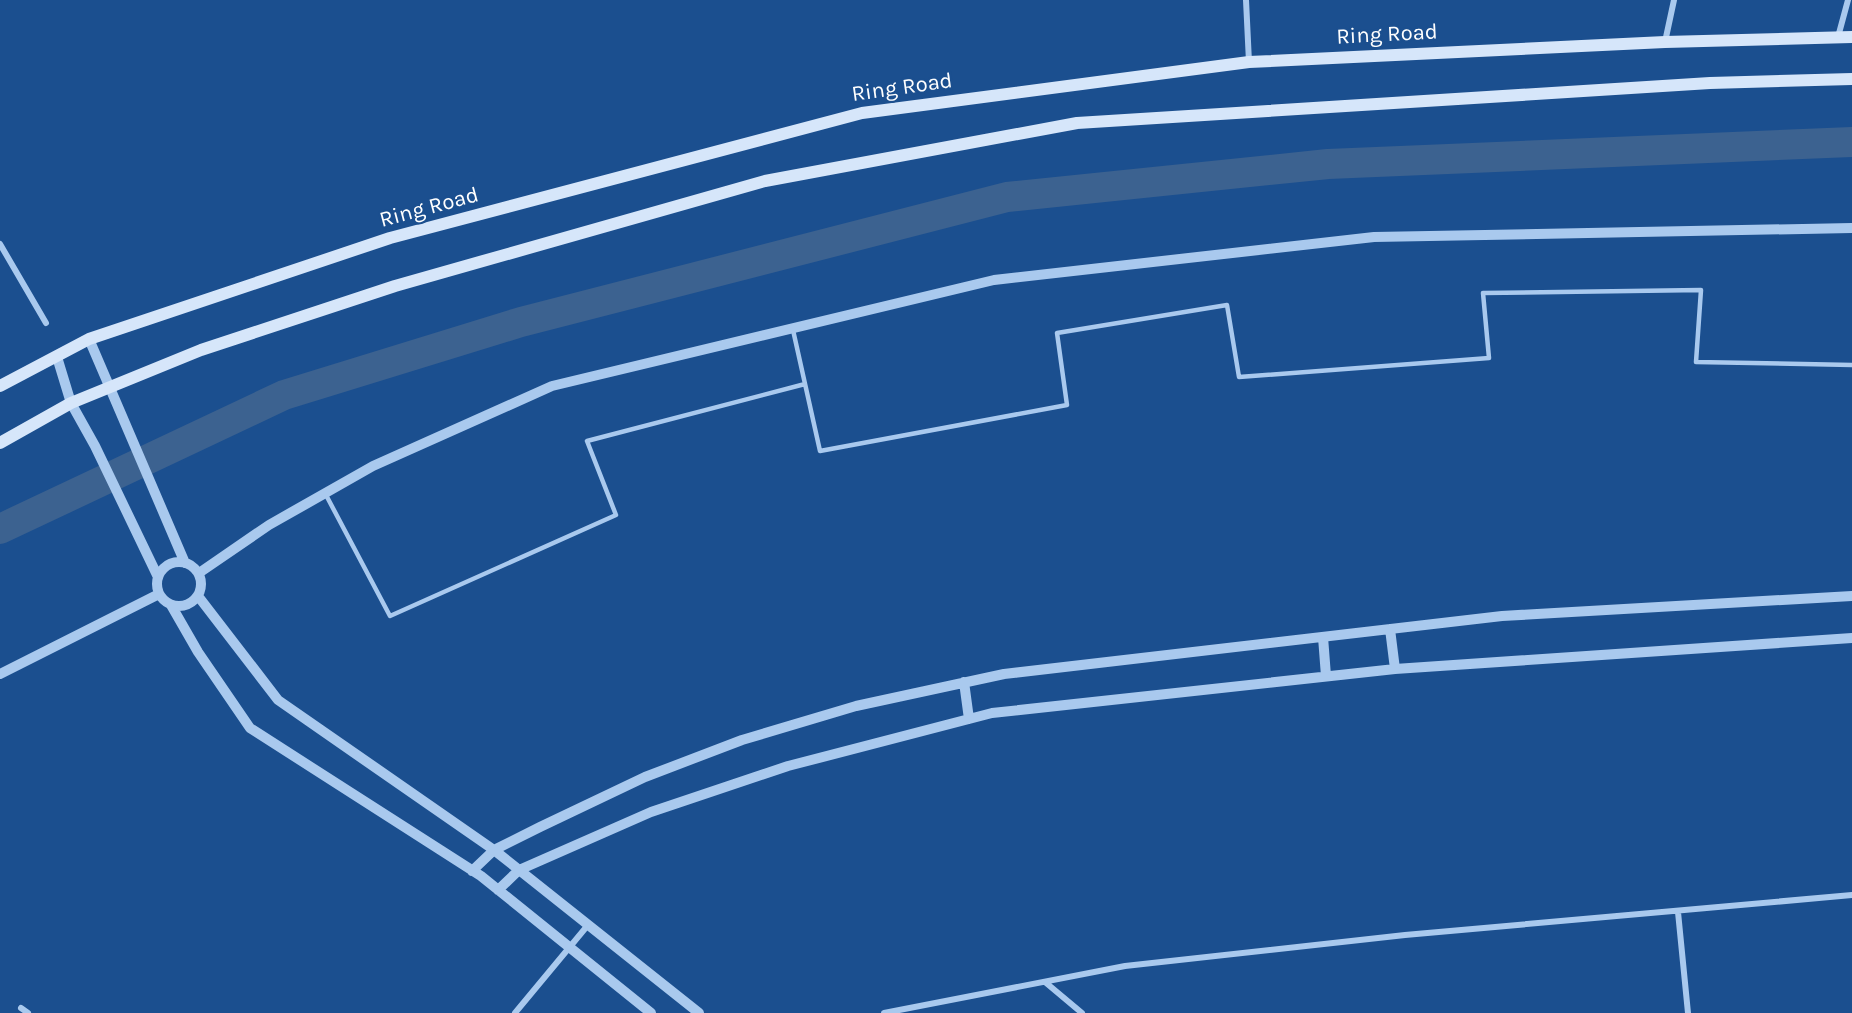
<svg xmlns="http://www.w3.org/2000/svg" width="1852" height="1013" font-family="Karla,sans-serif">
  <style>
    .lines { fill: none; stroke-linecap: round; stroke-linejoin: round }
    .canal { stroke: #3c6290; stroke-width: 30 }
    .service { stroke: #a9c9ee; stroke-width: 4.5 }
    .minor { stroke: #a9c9ee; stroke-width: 6 }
    .tertiary { stroke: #a9c9ee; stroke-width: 10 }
    .secondary { stroke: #d6e6fa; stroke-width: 12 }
    .labels { text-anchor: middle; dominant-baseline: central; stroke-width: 4.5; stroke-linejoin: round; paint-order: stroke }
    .street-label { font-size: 22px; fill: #fff; stroke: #1b4f8f }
  </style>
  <rect width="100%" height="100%" fill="#1b4f8f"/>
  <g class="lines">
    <path class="canal" d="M 0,529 L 284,395 L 521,322 L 1007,197 L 1328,164 L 1852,142"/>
    <path class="service" d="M 793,330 L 820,451 L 1067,405 L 1057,333 L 1227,305 L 1239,377 L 1489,358 L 1483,293 L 1701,290 L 1696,362 L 1852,365
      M 326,495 L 390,616 L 616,515 L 587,441 L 805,384"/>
    <path class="minor" d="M 1246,0 L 1249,62
      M 1838,37 L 1848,0
      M 1665,42 L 1674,0
      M 0,244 L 46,323
      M 1678,912 L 1688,1013
      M 1045,982 L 1082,1013
      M 21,1008 L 28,1013
      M 515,1013 L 588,925
      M 884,1013 L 1125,966 L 1405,935 L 1852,895"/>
    <path class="tertiary" d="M 89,339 L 185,563
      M 57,357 L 71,403 L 95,446 L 158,577
      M157 584a22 22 0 1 1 44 0a22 22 0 1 1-44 0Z
      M 199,573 L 269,525 L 373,466 L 552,386 L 994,280 L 1374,237 L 1852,228
      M 198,596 L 278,700 L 494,850 L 699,1013
      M 171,605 L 198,652 L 250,728 L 481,876 L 651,1013
      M 1390,629 L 1395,669
      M 1323,637 L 1326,676
      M 0,674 L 159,594
      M 964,682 L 969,719
      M 472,871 L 494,850 L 540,827 L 645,777 L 742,740 L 856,706 L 1004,674 L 1502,616 L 1852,596
      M 498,890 L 519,870 L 651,812 L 788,766 L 992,713 L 1395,669 L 1852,638"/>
    <path class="secondary" d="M 0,386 L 89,339 L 390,238 L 862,113 L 1249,62 L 1665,42 L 1852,37
      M 0,443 L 71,403 L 201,350 L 395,286 L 765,181 L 1077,123 L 1710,83 L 1852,79"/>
  </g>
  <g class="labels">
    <g class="street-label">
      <text transform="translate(1387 34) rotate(-3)">Ring Road</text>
      <text transform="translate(902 87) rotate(-8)">Ring Road</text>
      <text transform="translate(429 207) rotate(-15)">Ring Road</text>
    </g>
  </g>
</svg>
